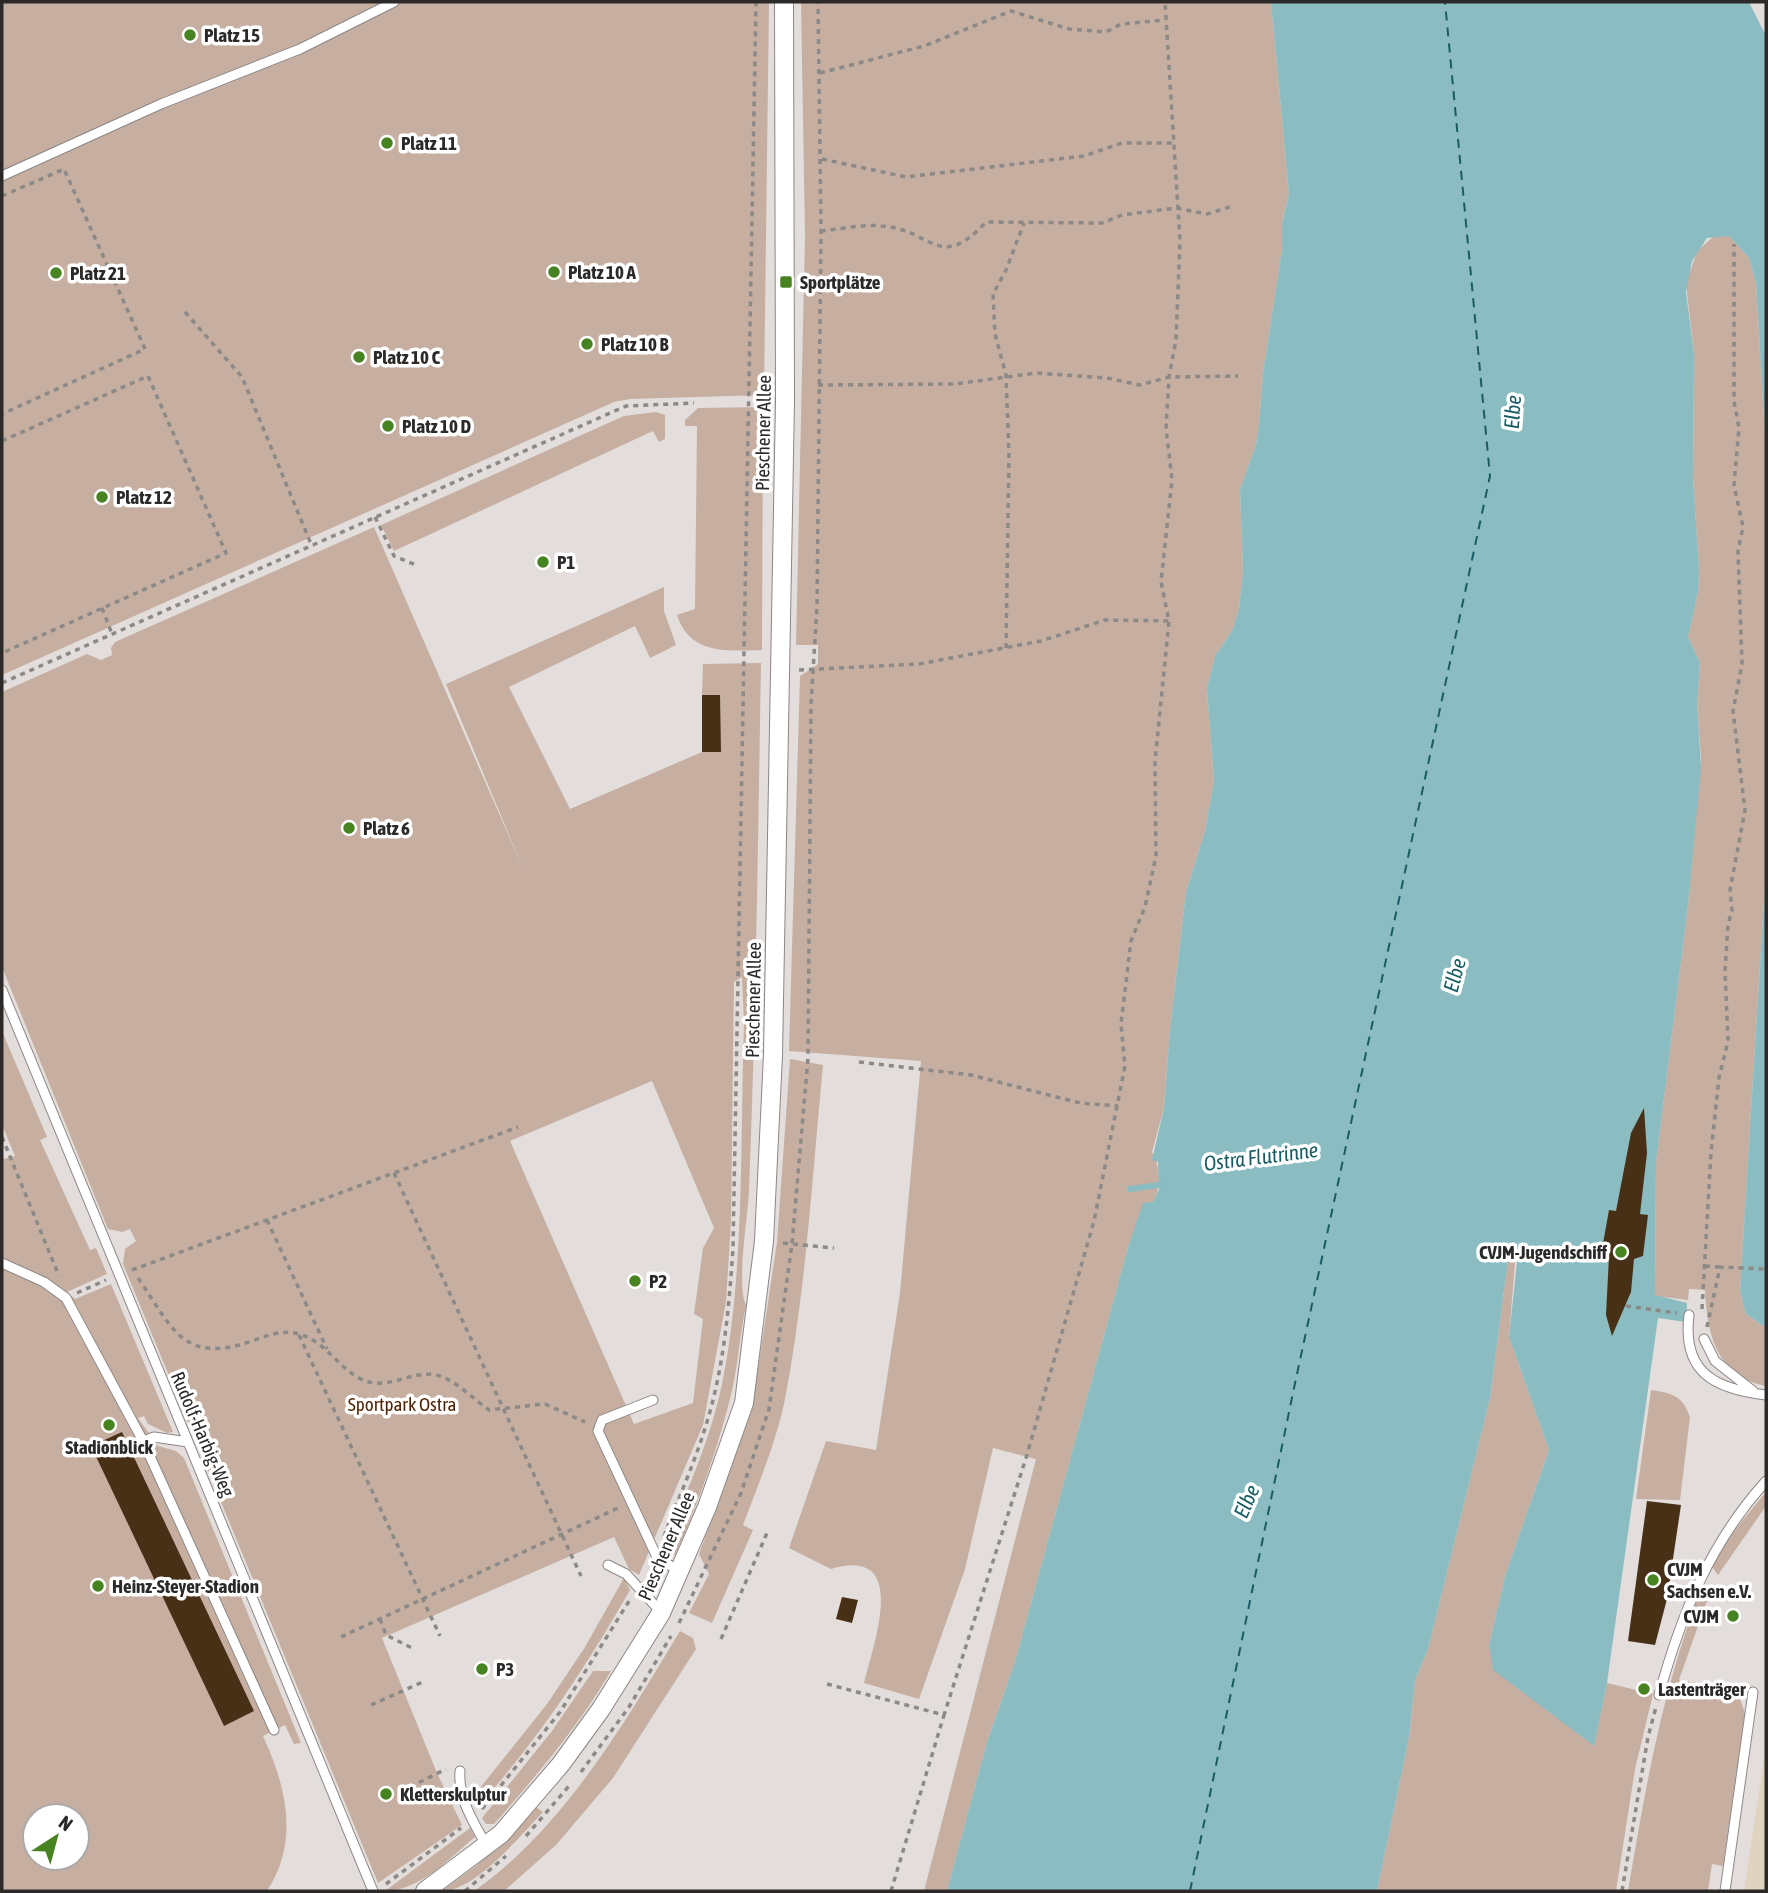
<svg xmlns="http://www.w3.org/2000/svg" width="1768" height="1893" font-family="'Asap Condensed',sans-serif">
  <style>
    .industrial { fill: #e0d4c0 }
    .green { fill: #c6afa1; fill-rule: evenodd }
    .water { fill: #8abcc1 }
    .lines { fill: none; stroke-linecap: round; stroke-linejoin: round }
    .stream { stroke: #8abcc1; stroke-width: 6 }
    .ferry { stroke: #195d64; stroke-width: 2; stroke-dasharray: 9 7; stroke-linecap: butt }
    .building { fill: #473016 }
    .service-casing { stroke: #8c8785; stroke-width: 11 }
    .minor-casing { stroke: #8c8785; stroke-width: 20 }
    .path { stroke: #8c8987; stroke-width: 3.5; stroke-dasharray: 5 5; stroke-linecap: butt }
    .service { stroke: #fff; stroke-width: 9 }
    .minor { stroke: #fff; stroke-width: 18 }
    .poi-dot { fill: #478321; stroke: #fff; stroke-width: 2.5 }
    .labels { text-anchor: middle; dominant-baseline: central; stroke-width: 7; stroke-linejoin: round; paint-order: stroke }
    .poi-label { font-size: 19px; font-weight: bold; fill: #2c2a29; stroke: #fff; text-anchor: start }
    .street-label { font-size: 19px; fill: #2c2a29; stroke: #fff }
    .park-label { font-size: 19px; fill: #512300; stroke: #fff }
    .water-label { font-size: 21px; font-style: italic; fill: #195d64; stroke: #fff }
  </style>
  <rect width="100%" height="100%" fill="#e3dedb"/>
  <path class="industrial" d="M 1766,1746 L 1766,1891 L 1744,1891 Z"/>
  <path class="green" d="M 2,2 L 769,2 L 764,395 L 630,399 L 614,402 L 2,675 Z
    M 801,2 L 1271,2 L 1289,194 L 1282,222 L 1282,250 L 1263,373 L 1259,424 L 1256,445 L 1240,489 L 1243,571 L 1239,609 L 1232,631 L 1215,656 L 1207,689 L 1214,781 L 1205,831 L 1186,892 L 1170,1030 L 1164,1108 L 1152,1152 C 1161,1166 1161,1189 1153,1202 L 1144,1204 L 1129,1244 L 1015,1662 L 987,1742 L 947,1891 L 924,1891 L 1036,1459 L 993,1448 L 965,1569 L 919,1699 L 864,1683 C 873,1645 911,1545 831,1569 L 789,1548 L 826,1441 L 876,1450 L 900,1293 L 921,1061 L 789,1051 L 800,676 L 818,664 L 818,645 L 796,645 L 805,236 Z
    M 1714,236 L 1729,236 L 1749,258 L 1756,283 L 1766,452 L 1766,867 L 1740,1291 L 1746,1314 L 1766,1328 L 1766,1386 C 1716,1376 1707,1333 1705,1290 L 1689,1289 L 1688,1300 L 1655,1296 L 1656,1162 L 1688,905 L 1701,759 L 1697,703 L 1700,663 L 1688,637 L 1698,592 L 1699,569 L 1693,479 L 1694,354 L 1686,284 L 1697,251 Z
    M 763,407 L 762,650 C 727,651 690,655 677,615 L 695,609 L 697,426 L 685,426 L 685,420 L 698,408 Z
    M 656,412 L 665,415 L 665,439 L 659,442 L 653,431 L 394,551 L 381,525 L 624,416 Z
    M 374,527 L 522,866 L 446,684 L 664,587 L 664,611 L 676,645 L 650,658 L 635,626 L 509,687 L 570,809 L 702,752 L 720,752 L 720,695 L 702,695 L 703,664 L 761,663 C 758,839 756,1014 749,1190 C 748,1217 736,1285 746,1305 C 740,1334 738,1363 732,1391 C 718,1448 699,1502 675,1555 L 661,1549 C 686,1496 710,1441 722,1384 C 745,1272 740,1138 744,1023 L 742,977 L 734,982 L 731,1221 L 726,1302 L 703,1425 L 639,1575 L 629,1569 L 614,1537 L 382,1638 L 437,1773 L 462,1825 L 378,1883 L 123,1264 L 125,1249 L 136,1241 L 130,1229 L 122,1232 L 108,1229 L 2,967 L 2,692 L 87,654 L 101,660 L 112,655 L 111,648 L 115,642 ZM 652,1081 L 714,1228 L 703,1248 L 694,1314 L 703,1319 L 693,1403 L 634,1424 L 510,1141 Z
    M 2,1031 L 47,1137 L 40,1140 L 90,1250 L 96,1248 L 107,1274 L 67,1292 L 75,1299 L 111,1284 L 173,1432 L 167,1433 L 148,1424 L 144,1416 L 138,1418 L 158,1446 L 176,1451 L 184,1458 L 301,1743 L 294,1744 L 285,1725 L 263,1736 C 286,1786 300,1841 267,1891 L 2,1891 L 2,1153 L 4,1159 L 15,1156 L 2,1125 ZM 35,1816 L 77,1816 L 77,1858 L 35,1858 Z
    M 790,1059 L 823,1065 C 812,1178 806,1292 784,1404 C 775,1445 758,1485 743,1525 L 753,1530 L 712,1623 L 689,1613 L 709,1574 L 699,1554 L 752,1409 L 777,1242 Z
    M 1516,1250 L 1509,1337 L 1549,1450 L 1506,1573 L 1489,1645 L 1594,1745 L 1607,1683 L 1653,1694 L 1635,1769 L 1616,1891 L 1377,1891 L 1409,1737 L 1415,1680 L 1428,1649 L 1490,1398 L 1509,1252 Z
    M 1651,1390 C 1672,1393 1683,1396 1690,1417 L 1680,1500 L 1636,1499 Z
    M 1766,1492 L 1766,1506 L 1718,1575 L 1712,1567 C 1726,1539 1746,1516 1766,1492 Z
    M 624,1578 L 630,1590 C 585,1669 537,1741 476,1809 L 472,1798 L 547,1704 L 585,1647 Z
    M 1703,1584 L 1710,1592 L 1679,1680 L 1737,1690 L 1745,1713 L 1723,1866 L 1712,1864 L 1708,1891 L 1628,1891 C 1646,1784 1663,1686 1703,1584 Z
    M 680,1631 L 693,1638 L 696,1649 L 613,1778 L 556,1845 L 504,1891 L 474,1891 C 562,1830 626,1721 680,1631 Z
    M 593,1671 L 611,1671 C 578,1727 537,1775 494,1824 L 486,1824 L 482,1818 L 552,1731 Z
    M 536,1807 L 543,1812 C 520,1836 475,1891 442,1891 L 476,1866 Z
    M 470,1828 L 475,1837 C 450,1858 419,1891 385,1891 Z"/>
  <path class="water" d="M 1271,2 L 1749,2 L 1766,36 L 1766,452 L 1756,283 L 1749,258 L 1729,236 L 1707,238 L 1692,261 L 1686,292 L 1694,354 L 1693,479 L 1699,569 L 1698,592 L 1688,637 L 1700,663 L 1697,703 L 1701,767 L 1688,905 L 1656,1162 L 1655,1295 L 1687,1303 L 1686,1322 L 1658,1318 L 1607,1683 L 1594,1746 L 1493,1670 L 1489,1645 L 1506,1573 L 1549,1450 L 1509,1337 L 1518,1252 L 1514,1250 L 1509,1252 L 1490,1398 L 1428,1649 L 1415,1680 L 1409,1737 L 1377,1891 L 947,1891 L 987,1742 L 1015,1662 L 1129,1244 L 1143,1203 L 1153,1202 L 1159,1189 L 1158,1162 L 1152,1160 L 1164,1108 L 1170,1030 L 1186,892 L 1205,831 L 1214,781 L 1207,689 L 1215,656 L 1232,631 L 1239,609 L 1243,571 L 1240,489 L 1256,445 L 1259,424 L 1263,373 L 1282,250 L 1282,223 L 1289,194 Z
    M 1766,867 L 1766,1328 L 1746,1314 L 1740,1291 Z"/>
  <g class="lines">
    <path class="stream" d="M 1130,1189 L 1165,1184"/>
    <path class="ferry" d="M 1190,1891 L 1294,1388 L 1490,476 L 1445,2"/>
  </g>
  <path class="building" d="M 702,695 L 720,695 L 721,752 L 702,752 Z
    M 1644,1108 L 1647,1153 L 1640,1214 L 1648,1215 L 1643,1256 L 1634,1259 L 1631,1292 L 1612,1336 L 1606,1315 L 1609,1256 L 1602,1249 L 1609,1210 L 1616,1211 L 1631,1133 Z
    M 122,1432 L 254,1711 L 224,1726 L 91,1446 Z
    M 1647,1501 L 1681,1505 L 1667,1599 L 1655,1645 L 1628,1641 Z
    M 842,1597 L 858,1600 L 852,1623 L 836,1619 Z"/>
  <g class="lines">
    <g class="service-casing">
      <path id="service" d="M 2,176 L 161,104 L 300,49 L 394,2
        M 2,990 L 373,1891
        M 2,1263 L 44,1282 L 66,1298 L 143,1441 L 154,1437 L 188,1442
        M 1689,1315 C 1682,1372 1714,1389 1766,1395
        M 1704,1339 L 1715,1361 L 1753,1391
        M 653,1400 L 602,1420 L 598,1431 L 656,1555 L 680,1573
        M 143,1441 L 274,1730
        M 608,1565 L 626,1574 L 661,1612
        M 1659,1695 C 1681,1615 1710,1543 1766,1481
        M 460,1771 C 458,1799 473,1821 486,1845
        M 1725,1891 L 1753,1692"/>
    </g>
    <g class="minor-casing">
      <path id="minor" d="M 425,1891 L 501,1834 L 561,1764 L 601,1709 L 661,1613 L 707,1507 L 744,1403 L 764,1241 L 773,1055 L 785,401 L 784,2"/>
    </g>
    <path class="path" d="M 820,73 L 924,46 L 1011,11 L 1069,29 L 1106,32 L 1121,24 L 1165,20
      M 822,159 L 906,177 L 1084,156 L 1122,143 L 1172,143
      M 2,196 L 64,169 L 145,349 L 2,414
      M 821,231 C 840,229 862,224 881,226 C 931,228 938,274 986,222 L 1102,223 L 1122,215 L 1176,208 L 1207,214 L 1233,206
      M 185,312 L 242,377 L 311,544
      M 818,385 L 955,384 L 1036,373 L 1107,378 L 1140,385 L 1169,377 L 1238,376
      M 2,441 L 148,376 L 226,553 L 2,653
      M 375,517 L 394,556 L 416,565
      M 102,608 L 112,634
      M 1006,648 L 1009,456 L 1006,375 L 995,334 L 993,294 L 1006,270 L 1024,223
      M 799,670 L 919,664 L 1041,641 L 1105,620 L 1169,621
      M 2,683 L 626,406 L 694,403
      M 859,1062 L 971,1075 L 1080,1103 L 1118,1106
      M 2,1137 L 59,1276
      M 394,1173 L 581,1576
      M 267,1220 L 327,1349
      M 783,1243 L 834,1248
      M 1705,1266 L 1720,1267
      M 132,1270 L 518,1127
      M 138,1278 C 173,1328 182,1365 252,1341 C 266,1336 283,1329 299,1334 C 325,1341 339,1369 363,1380 C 388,1391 411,1370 436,1375 C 455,1379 473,1399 489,1410 L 545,1404 L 585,1422
      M 77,1293 L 106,1280
      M 1626,1306 L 1677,1313
      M 1702,1309 L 1711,1152 L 1719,1078 L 1728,1041 L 1725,971 L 1728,924 L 1732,911 L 1730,890 L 1745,810 L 1733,711 L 1742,664 L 1738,551 L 1743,527 L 1734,485 L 1739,428 L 1734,401 L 1734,244
      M 1707,1327 L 1720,1267 L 1766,1269
      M 299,1335 L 440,1636
      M 664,1536 C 678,1499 695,1462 706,1425 C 724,1368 729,1307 733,1248 L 756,2
      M 380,1619 L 386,1635 L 412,1648
      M 679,1623 L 741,1493 L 769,1409 L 792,1244 L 808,1058 L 811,705 L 817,606 L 821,231 L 818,2
      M 341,1637 L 618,1508
      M 721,1639 L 767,1533
      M 827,1684 L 944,1715 L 1026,1458 L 1094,1221 L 1125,1066 L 1121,1024 L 1131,941 L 1145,907 L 1156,856 L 1155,761 L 1169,621 L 1161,582 L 1172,480 L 1166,428 L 1169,377 L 1176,340 L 1180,241 L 1165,2
      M 371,1705 L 425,1681
      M 581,1772 L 629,1707 L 671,1636
      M 410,1787 L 446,1769
      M 482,1809 L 560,1712 L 631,1598
      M 526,1836 L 569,1786
      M 386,1884 L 461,1828
      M 465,1891 L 506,1856
      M 891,1891 L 944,1715
      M 1622,1891 L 1648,1737 L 1656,1707"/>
    <use href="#service" class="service"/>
    <use href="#minor" class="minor"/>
  </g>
  <g class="poi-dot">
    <circle cx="190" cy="35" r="7"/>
    <circle cx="387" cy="143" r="7"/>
    <circle cx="554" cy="272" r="7"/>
    <circle cx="56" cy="273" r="7"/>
    <rect x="779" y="275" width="14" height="14" rx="3.5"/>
    <circle cx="587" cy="344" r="7"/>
    <circle cx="359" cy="357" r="7"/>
    <circle cx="388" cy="426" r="7"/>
    <circle cx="102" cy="497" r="7"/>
    <circle cx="543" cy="562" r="7"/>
    <circle cx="349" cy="828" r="7"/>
    <circle cx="1621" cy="1252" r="7"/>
    <circle cx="635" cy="1281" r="7"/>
    <circle cx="109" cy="1425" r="7"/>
    <circle cx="1653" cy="1580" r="7"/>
    <circle cx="98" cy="1586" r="7"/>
    <circle cx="1733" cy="1616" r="7"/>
    <circle cx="482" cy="1669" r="7"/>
    <circle cx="1644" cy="1689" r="7"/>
    <circle cx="386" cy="1794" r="7"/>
  </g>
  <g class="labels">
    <g class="poi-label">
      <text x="204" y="35">Platz 15</text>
      <text x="401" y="143">Platz 11</text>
      <text x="568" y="272">Platz 10 A</text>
      <text x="70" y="273">Platz 21</text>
      <text x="800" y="282">Sportplätze</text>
      <text x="601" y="344">Platz 10 B</text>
      <text x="373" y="357">Platz 10 C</text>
      <text x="402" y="426">Platz 10 D</text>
      <text x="116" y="497">Platz 12</text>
      <text x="557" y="562">P1</text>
      <text x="363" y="828">Platz 6</text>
      <text x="1607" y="1252" text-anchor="end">CVJM-Jugendschiff</text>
      <text x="649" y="1281">P2</text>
      <text x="109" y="1447" text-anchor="middle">Stadionblick</text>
      <text x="1667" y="1569">CVJM<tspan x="1667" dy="22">Sachsen e.V.</tspan></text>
      <text x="112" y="1586">Heinz-Steyer-Stadion</text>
      <text x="1719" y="1616" text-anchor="end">CVJM</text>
      <text x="496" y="1669">P3</text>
      <text x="1658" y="1689">Lastenträger</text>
      <text x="400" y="1794">Kletterskulptur</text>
    </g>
    <g class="street-label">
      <text transform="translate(763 433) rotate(-89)">Pieschener Allee</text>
      <text transform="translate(753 1000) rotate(-89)">Pieschener Allee</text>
      <text transform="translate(203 1434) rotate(67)">Rudolf-Harbig-Weg</text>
      <text transform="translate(666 1546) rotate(-67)">Pieschener Allee</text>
    </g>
    <g class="park-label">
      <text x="402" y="1404">Sportpark Ostra</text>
    </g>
    <g class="water-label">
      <text transform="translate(1512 412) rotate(-86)">Elbe</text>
      <text transform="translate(1454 975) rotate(-75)">Elbe</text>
      <text transform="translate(1261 1156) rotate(-7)">Ostra Flutrinne</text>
      <text transform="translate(1246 1501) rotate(-66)">Elbe</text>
    </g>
  </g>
  <rect width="1768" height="1893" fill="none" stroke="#2c2a29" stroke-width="7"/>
  <g transform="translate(56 1837) rotate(36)"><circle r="33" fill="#ffffff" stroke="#abaaa9" stroke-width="2"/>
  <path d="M0-5L12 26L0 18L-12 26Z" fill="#478321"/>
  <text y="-10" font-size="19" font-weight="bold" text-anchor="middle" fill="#2c2a29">N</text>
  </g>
</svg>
